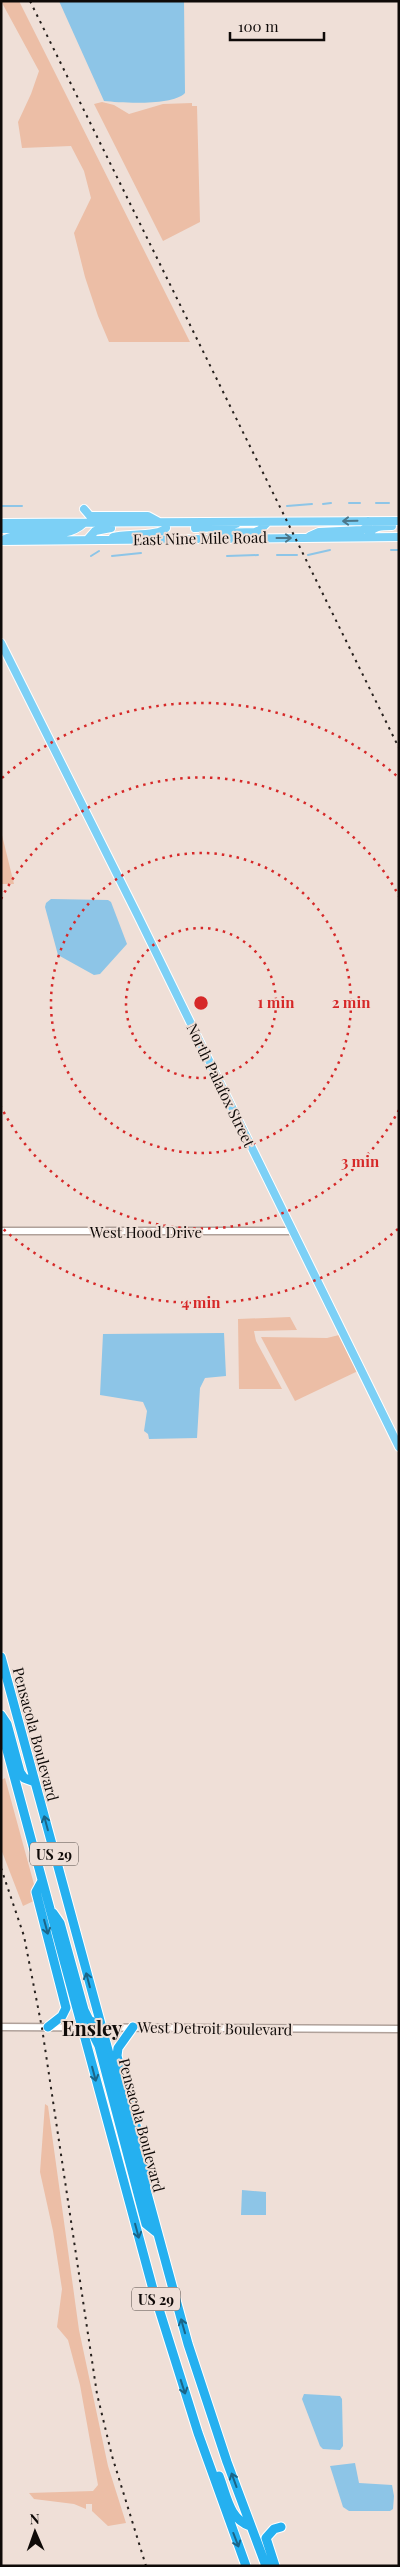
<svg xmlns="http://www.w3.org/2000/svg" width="400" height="2567" font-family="'Playfair Display',serif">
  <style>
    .green { fill: #ecbea6 }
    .water { fill: #8dc5e7 }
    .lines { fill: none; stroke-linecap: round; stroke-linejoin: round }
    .stream { stroke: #8dc5e7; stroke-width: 2 }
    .minor-casing { stroke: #b0a19a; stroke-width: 9 }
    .major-casing { stroke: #fff; stroke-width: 10 }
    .highway-casing { stroke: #fff; stroke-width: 11 }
    .minor { stroke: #fff; stroke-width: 6 }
    .major { stroke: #7cd0f6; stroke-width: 8 }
    .highway { stroke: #25b0f0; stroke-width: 9 }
    .rail { stroke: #26201d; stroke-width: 2; stroke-dasharray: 2.5 5; stroke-linecap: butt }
    .oneway { stroke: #4b778b }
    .oneway2 { stroke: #1b6588 }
    .ring { fill: none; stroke: #d62828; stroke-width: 2.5; stroke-dasharray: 2.5 5 }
    .labels { text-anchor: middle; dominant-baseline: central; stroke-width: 4; stroke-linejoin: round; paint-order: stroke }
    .shield { fill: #efdfd7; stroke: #524a46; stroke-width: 1 }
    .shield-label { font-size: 14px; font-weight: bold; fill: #0f0a08 }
    .street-label { font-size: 15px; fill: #0f0a08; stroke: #efdfd7 }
    .district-label { font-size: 20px; font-weight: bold; fill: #0f0a08; stroke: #efdfd7 }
    .centre { fill: #d62828; stroke: #efdfd7; stroke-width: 2.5 }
    .ring-label { font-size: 15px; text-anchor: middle; font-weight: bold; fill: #d62828; stroke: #efdfd7; stroke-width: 4; stroke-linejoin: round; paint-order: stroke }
  </style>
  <rect width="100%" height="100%" fill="#efdfd7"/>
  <path class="green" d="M 1,1 L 19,1 L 190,342 L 109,342 L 98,316 L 85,277 L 74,233 L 91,198 L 84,171 L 71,146 L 22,148 L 18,122 L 31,94 L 39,71 Z
    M 102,102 L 114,105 L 129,114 L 163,104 L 192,103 L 192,106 L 197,106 L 200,222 L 163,241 L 94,104 Z
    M 1,831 L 14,884 L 1,884 Z
    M 290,1317 L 297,1330 L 254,1331 L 256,1341 L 282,1389 L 239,1389 L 238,1319 Z
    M 339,1335 L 358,1371 L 295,1401 L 261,1337 L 327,1338 Z
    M 5,1778 L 38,1899 L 23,1906 L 1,1849 L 1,1780 Z
    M 45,2104 L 48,2106 L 79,2330 L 108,2466 L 126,2523 L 108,2526 L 92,2511 L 92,2504 L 86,2504 L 86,2509 L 74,2504 L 34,2499 L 29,2493 L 93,2491 L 98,2485 L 80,2385 L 68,2340 L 57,2327 L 62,2289 L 53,2231 L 40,2172 Z"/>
  <path class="water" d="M 59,1 L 184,1 L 185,93 C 172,106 123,103 104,101 Z
    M 51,899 L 108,900 L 111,902 L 127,944 L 100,974 L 94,975 L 58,955 L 45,907 L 46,903 Z
    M 224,1333 L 226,1376 L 205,1378 L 200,1388 L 197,1438 L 149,1439 L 148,1434 L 144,1431 L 147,1411 L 143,1402 L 100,1395 L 103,1334 Z
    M 242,2190 L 266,2192 L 266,2215 L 241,2215 Z
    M 304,2394 L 340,2396 L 342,2399 L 343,2446 L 340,2450 L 323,2449 L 320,2446 L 302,2399 Z
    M 355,2463 L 359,2483 L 392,2485 L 394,2496 L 393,2509 L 390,2511 L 349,2511 L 343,2507 L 330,2466 Z"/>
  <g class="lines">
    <path class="stream" d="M 349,503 L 360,503
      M 376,503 L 389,503
      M 323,504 L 331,503
      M 1,506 L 22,506
      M 287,506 L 312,504
      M 391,550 L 399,550
      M 277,555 L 297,555
      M 308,555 L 330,550
      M 91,556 L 99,551
      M 112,556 L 141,553
      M 227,556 L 258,555"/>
    <g class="minor-casing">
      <path id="minor" d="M 1,1231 L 292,1231
        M 1,2027 L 399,2029"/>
    </g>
    <g class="major-casing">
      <path id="major" d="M 84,509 L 90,516 L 148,516 L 159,522
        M 1,523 L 399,521
        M 195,528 L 226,527 L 236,524
        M 1,529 L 60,528 L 69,524
        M 216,533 L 255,532 L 260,530 L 268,522
        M 310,536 L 319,532 L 362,530 L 368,527 L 368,521
        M 368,536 C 372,526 382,526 392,526
        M 113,537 C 126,533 159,537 166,528
        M 5,539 C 30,528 63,543 84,523
        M 88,539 L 95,531 L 111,528
        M 1,541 L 399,537
        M 1,643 L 138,916 L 399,1447"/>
    </g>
    <g class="highway-casing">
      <path id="highway" d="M 1,1657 L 188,2344 L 227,2462 L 266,2566
        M 1,1715 L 7,1724 L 20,1772 L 24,1778 L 35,1782
        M 1,1728 L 154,2293 L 198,2433 L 246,2566
        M 42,1881 L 36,1892 L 66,2008 L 62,2016 L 48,2027
        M 53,1913 L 60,1923 L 84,2010 L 89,2020 L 101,2027
        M 82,2027 L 93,2034 L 99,2046 L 146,2224 L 156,2232
        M 133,2027 L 118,2048 L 117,2056 L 149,2173 L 145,2188
        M 219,2476 C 227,2496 229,2519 250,2526
        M 275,2566 L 266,2538 L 274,2529 L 281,2527"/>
    </g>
    <use href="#minor" class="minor"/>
    <use href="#major" class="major"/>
    <use href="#highway" class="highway"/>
    <path class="rail" d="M 30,1 L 399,748
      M 1,1868 L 24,1936 L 42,2028 L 97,2394 L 112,2456 L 146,2566"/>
  </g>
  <defs><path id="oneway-shaft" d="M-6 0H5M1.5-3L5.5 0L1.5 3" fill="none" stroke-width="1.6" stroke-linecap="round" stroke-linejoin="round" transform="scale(1.25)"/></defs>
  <g class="oneway">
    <use href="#oneway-shaft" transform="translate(350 521) rotate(179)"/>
    <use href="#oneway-shaft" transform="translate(284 538)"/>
  </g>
  <g class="oneway2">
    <use href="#oneway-shaft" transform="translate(46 1823) rotate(-105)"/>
    <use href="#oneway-shaft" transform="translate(46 1927) rotate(75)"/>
    <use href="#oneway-shaft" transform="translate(88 1980) rotate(-105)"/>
    <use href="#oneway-shaft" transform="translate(94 2074) rotate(75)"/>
    <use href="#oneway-shaft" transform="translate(137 2231) rotate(75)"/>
    <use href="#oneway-shaft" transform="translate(183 2326) rotate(-106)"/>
    <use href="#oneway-shaft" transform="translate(183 2387) rotate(72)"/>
    <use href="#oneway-shaft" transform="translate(234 2480) rotate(-110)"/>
    <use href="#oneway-shaft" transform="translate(236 2540) rotate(69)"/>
  </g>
  <g class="ring">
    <circle cx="201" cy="1003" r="75"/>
    <circle cx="201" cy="1003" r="150"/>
    <path d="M399 1110A225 225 0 0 1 1 1107M1 899A225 225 0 0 1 399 896"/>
    <path d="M398 1229A300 300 0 0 1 2 1228M2 778A300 300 0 0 1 398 777"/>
  </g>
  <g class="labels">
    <g class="shield">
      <rect x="30" y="1842.5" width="48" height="23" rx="4"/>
      <rect x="132" y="2287.5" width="48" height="23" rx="4"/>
    </g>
    <g class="shield-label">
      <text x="54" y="1854">US 29</text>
      <text x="156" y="2299">US 29</text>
    </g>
    <g class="street-label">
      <text transform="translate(200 538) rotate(-1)">East Nine Mile Road</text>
      <text transform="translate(221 1085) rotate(64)">North Palafox Street</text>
      <text x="146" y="1232">West Hood Drive</text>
      <text transform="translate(36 1734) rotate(75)">Pensacola Boulevard</text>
      <text transform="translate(215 2028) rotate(1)">West Detroit Boulevard</text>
      <text transform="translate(142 2125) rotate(75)">Pensacola Boulevard</text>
    </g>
    <g class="district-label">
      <text x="92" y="2027">Ensley</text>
    </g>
  </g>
  <circle cx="201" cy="1003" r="8" class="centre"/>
  <g class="ring-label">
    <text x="276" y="1008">1 min</text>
    <text x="351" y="1008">2 min</text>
    <text x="360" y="1167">3 min</text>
    <text x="201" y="1308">4 min</text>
  </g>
  <rect width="400" height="2567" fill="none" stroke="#0f0a08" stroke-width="5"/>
  <g transform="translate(35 2532) rotate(358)" stroke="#efdfd7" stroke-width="4" paint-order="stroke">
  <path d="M0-4L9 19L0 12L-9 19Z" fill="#0f0a08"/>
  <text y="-8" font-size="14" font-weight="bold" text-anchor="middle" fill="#0f0a08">N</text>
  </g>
  <path d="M230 32v8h94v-8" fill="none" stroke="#0f0a08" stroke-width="2.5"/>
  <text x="238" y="32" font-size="15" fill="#0f0a08" stroke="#efdfd7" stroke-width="4" paint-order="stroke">100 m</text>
</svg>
